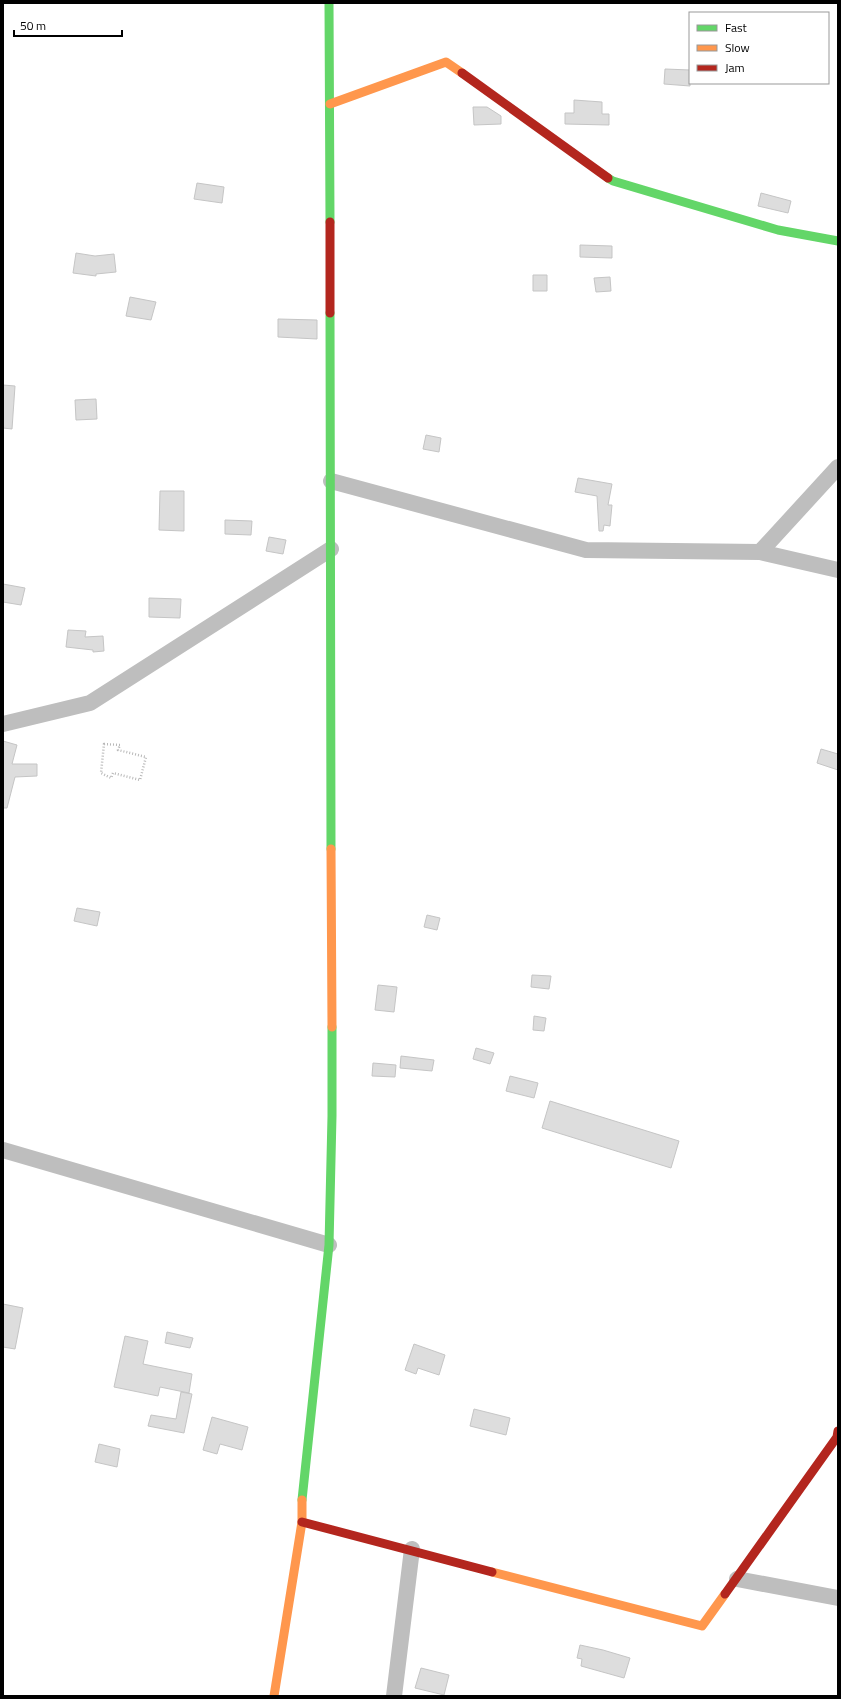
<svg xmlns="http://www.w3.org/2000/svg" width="841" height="1699" font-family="'Titillium Web',sans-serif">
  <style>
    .building { fill: #ddd; stroke: #c5c5c5 }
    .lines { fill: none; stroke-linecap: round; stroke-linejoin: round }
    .path { stroke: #b8b8b8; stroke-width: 2.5; stroke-dasharray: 1 2; stroke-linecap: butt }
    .street { stroke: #bebebe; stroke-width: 16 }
    .fast { stroke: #63d668; stroke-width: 9 }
    .slow { stroke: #ff974d; stroke-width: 9 }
    .jam { stroke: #b3261e; stroke-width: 9 }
  </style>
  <rect width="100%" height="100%" fill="#fff"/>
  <path class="building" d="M 665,69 L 690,70 L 690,86 L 664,84 Z
    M 574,100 L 602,102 L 602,114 L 609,114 L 609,125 L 565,124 L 565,113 L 574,113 Z
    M 473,107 L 487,107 L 501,116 L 501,124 L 474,125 Z
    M 197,183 L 224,187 L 222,203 L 194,199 Z
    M 761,193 L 791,201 L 788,213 L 758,206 Z
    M 580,245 L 612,246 L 612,258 L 580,257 Z
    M 76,253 L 95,256 L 114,254 L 116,272 L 96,274 L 96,276 L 73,273 Z
    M 533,275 L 547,275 L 547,291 L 533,291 Z
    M 610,277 L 611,291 L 596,292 L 594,278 Z
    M 130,297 L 156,302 L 151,320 L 126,316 Z
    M 278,319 L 317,320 L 317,339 L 278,337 Z
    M 3,385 L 15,386 L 12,429 L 3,428 Z
    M 96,399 L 97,419 L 76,420 L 75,400 Z
    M 426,435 L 441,438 L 439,452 L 423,449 Z
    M 578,478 L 612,484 L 608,505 L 612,505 L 610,526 L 604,525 L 603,531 L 599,531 L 597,496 L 575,492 Z
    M 160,491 L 184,491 L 184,531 L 159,530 Z
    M 225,520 L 252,521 L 251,535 L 225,534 Z
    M 269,537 L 286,540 L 283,554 L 266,551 Z
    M 3,584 L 25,588 L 21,605 L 3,602 Z
    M 149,598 L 181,599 L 180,618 L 149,617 Z
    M 68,630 L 86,631 L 85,637 L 103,636 L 104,651 L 93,652 L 93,650 L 66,647 Z
    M 3,741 L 17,745 L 12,764 L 37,764 L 37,776 L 15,777 L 7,808 L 3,808 Z
    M 821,749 L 838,754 L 838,770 L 817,763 Z
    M 77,908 L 100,912 L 97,926 L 74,921 Z
    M 427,915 L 440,918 L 437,930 L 424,927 Z
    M 532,975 L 551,976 L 549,989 L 531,987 Z
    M 378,985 L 397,987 L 394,1012 L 375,1010 Z
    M 534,1016 L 546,1018 L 544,1031 L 533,1030 Z
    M 476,1048 L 494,1053 L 490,1064 L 473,1059 Z
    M 401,1056 L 434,1060 L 432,1071 L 400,1068 Z
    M 373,1063 L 396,1065 L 395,1077 L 372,1076 Z
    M 510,1076 L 538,1083 L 534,1098 L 506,1091 Z
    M 550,1101 L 679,1141 L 671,1168 L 542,1128 Z
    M 3,1304 L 23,1308 L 15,1349 L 3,1347 Z
    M 167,1332 L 193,1338 L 190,1348 L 165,1343 Z
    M 125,1336 L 148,1341 L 143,1364 L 192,1374 L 189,1393 L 160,1387 L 158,1396 L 114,1387 Z
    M 414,1344 L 445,1355 L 439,1375 L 418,1368 L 416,1374 L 405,1370 Z
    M 181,1392 L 192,1394 L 184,1433 L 148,1426 L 151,1415 L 176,1419 Z
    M 474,1409 L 510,1418 L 506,1435 L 470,1426 Z
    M 212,1417 L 248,1427 L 242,1450 L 220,1444 L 217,1454 L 203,1450 Z
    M 99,1444 L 120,1449 L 117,1467 L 95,1462 Z
    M 580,1645 L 603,1650 L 630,1658 L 624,1678 L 581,1666 L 582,1659 L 577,1658 Z
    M 421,1668 L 449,1675 L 444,1695 L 415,1688 Z"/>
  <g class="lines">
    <path class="path" d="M 104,744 L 120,745 L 118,750 L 146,757 L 140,780 L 113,773 L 111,778 L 101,773 Z"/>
    <path class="street" d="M 331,481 L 586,550 L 760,552 L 838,467
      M 760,552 L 838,570
      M 3,724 L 90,703 L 331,549
      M 3,1150 L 329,1245
      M 737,1579 L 838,1598
      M 394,1696 L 412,1549"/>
    <path class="fast" d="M 329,3 L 330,222
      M 608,178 L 613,181 L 778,230 L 838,241
      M 330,313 L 331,849
      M 302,1500 L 329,1245 L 332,1116 L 332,1027"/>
    <path class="slow" d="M 330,104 L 446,62 L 462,73
      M 331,849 L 332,1027
      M 492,1572 L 702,1626 L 725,1594
      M 274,1696 L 302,1522 L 302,1500"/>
    <path class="jam" d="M 462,73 L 608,178
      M 330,222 L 330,313
      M 302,1522 L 492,1572
      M 725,1594 L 837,1437 L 838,1431"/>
  </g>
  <rect width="841" height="1699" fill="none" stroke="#000000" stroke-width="8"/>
  <rect x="689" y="12" width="140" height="72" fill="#ffffff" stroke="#999999"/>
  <rect x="697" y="25" width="20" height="6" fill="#63d668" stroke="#999999"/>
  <text x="725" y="32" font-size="12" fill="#000000">Fast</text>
  <rect x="697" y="45" width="20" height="6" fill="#ff974d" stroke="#999999"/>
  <text x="725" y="52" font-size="12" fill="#000000">Slow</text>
  <rect x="697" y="65" width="20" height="6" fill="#b3261e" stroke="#999999"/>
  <text x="725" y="72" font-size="12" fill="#000000">Jam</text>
  <path d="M14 30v6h108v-6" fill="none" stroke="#000000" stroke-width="2"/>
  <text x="20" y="30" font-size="12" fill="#000000" stroke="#ffffff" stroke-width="3" paint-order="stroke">50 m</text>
</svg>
